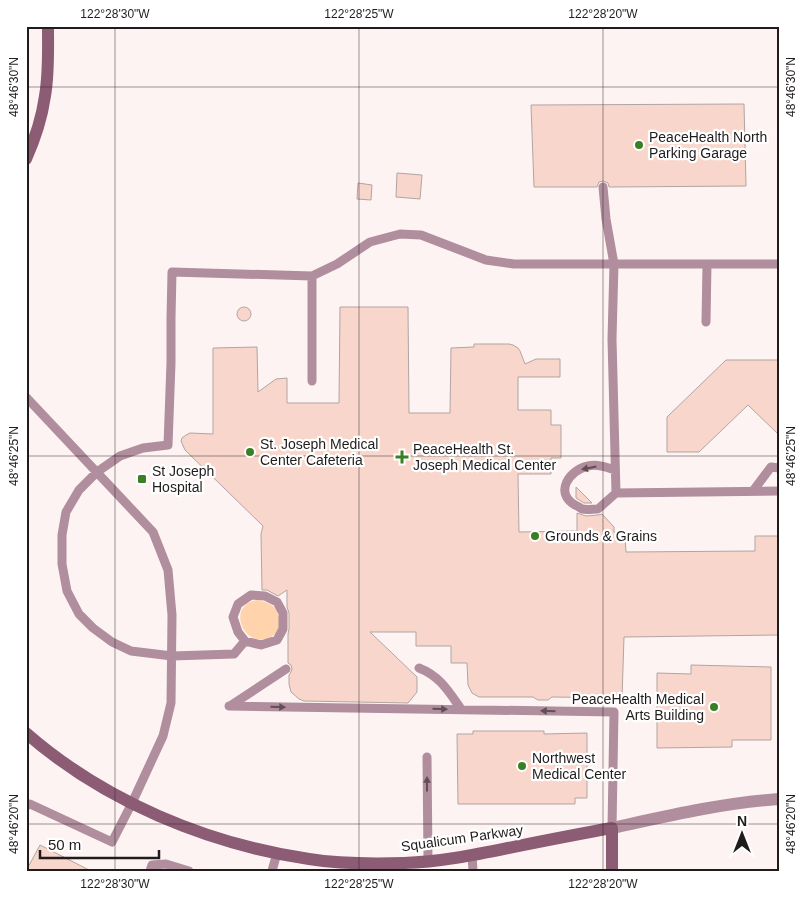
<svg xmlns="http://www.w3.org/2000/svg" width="805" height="897" font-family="Arial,sans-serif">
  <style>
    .green { fill: #ffd3ab }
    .building { fill: #f8d6cb; stroke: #b1a5a1 }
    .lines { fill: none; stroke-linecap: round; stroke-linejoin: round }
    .lane { stroke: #b08e9e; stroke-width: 9 }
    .street { stroke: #b08e9e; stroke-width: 12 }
    .secondary { stroke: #8c5c74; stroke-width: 12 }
    .oneway { fill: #614f56 }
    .ticks { fill: none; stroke: #211c1c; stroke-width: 1; stroke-opacity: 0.45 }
    .poi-dot { fill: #397f24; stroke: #fff; stroke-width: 2 }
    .labels { text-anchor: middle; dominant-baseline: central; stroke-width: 4.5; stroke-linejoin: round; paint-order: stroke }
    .poi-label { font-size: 14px; fill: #211c1c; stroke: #fff; text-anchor: start }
    .street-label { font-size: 14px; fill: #211c1c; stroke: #fff }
    .neatline { fill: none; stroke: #211c1c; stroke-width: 2 }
    .ticks-label { font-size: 12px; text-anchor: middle; fill: #211c1c }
  </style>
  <rect width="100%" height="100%" fill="#fef3f3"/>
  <path class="green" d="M 258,600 C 276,604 281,612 279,630 C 275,634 271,638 266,639 C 241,645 227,604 258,600 Z"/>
  <path class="building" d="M 744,104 L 746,186 L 609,187 L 608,183 L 603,181 L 599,182 L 597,187 L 534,187 L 531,105 Z
    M 397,173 L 422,175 L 420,199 L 396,197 Z
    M 358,183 L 372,185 L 371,200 L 357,199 Z
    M237 314a7 7 0 1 1 14 0a7 7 0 1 1-14 0Z
    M 340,307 L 408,307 L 409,413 L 450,413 L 451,348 L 474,347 L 474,344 L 509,344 L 513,345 L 518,348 L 520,351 L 525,364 L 536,359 L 560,359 L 560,377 L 518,377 L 518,410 L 551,410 L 551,425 L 561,425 L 561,458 L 551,458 L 551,474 L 518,474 L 519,532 L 577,531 L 577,513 L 586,516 L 598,515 L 602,514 L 614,527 L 614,532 L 625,537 L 626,552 L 755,551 L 755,536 L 779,536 L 779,635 L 624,637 L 622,698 L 552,697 L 548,700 L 538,700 L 533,697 L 479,697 L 472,693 L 468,685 L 467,663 L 451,663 L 451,646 L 416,646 L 416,632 L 370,632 L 417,677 L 417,692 L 408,703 L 304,701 L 299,699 L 291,692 L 289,684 L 289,675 L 291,672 L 292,669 L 291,665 L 288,663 L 288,634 L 289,629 L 289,613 L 287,607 L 287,590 L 278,596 L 267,590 L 262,590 L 261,534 L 263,526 L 185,450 L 181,441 L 182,438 L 186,435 L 190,433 L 213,434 L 213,348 L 257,347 L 258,392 L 276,379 L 287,378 L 287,403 L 339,403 Z
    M 726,360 L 779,360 L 779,435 L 748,405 L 699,452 L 667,452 L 667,417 Z
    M 576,487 L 592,503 L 584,503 L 576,498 Z
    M 691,665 L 771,667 L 771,740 L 732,740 L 732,747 L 657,748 L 657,673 L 691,674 Z
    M 473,731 L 544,731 L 544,734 L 587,733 L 587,798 L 575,798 L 575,804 L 458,804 L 457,734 L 473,734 Z
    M 40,845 L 91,871 L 26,871 Z"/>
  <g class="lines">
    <path class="lane" d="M 603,187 L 606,219 L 614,264 L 612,339 L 616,493
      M 312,276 L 312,381
      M 706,322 L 707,264
      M 26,397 L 153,532 L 168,570 L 172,615 L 171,703 L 163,736 L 132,803 L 112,842 L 30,804 L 26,806
      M 615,470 C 606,467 597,464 588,466 C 569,470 554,493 575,505 C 578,506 580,508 582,509 C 587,510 593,509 598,509 L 616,493 L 779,491
      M 753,491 L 771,467 L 779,468
      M 245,641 L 238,632 L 233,617 L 238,604 L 251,595 L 265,596 L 277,602 L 283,613 L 283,629 L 277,640 L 261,645 L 245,641 L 234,654 L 172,656 L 131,651 L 112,642 L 93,628 L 79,614 L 67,591 L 62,564 L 62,535 L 66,512 L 79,490 L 97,472 L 120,456 L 143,448 L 168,445 L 171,363 L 171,318 L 172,272 L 312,276 L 337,264 L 370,242 L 400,234 L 421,235 L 486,260 L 514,264 L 779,264
      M 419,668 C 440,676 449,692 461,709
      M 229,706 L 614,712 L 612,828
      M 230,706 L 286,669
      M 427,757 L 428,861
      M 472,855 L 473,871
      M 150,871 L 152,865 L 166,864 L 189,871
      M 272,871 L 277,853"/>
    <path class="street" d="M 612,828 C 667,816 722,803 779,799"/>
    <path class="secondary" d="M 26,159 C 35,139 42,117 45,96 C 49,73 48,49 48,26
      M 26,733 C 104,801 207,844 309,859 C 340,864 372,864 404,863 C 439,862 474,855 508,848 C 543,841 578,834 612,828 L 612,871"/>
  </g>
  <defs><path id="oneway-solid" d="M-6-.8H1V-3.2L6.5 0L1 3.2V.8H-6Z" transform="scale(1.25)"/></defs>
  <g class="oneway">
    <use href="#oneway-solid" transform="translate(589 468) rotate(169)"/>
    <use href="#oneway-solid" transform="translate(278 707) rotate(1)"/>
    <use href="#oneway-solid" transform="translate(440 709) rotate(1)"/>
    <use href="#oneway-solid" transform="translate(548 711) rotate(-179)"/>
    <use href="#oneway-solid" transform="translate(427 784) rotate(-90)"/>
  </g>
  <path class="ticks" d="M 115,26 L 115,871M 359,26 L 359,871M 603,26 L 603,871M 26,87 L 779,87M 26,456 L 779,456M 26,824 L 779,824"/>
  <g class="poi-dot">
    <circle cx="639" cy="145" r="5"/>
    <circle cx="250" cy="452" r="5"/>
    <path d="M399.5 449.5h5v5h5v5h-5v5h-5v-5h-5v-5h5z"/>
    <rect x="137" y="474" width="10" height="10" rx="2.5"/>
    <circle cx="535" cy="536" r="5"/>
    <circle cx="714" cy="707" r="5"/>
    <circle cx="522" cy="766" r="5"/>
  </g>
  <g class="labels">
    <g class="poi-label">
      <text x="649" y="137">PeaceHealth North<tspan x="649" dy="16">Parking Garage</tspan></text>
      <text x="260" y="444">St. Joseph Medical<tspan x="260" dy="16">Center Cafeteria</tspan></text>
      <text x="413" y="449">PeaceHealth St.<tspan x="413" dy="16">Joseph Medical Center</tspan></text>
      <text x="152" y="471">St Joseph<tspan x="152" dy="16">Hospital</tspan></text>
      <text x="545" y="536">Grounds &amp; Grains</text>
      <text x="704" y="699" text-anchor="end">PeaceHealth Medical<tspan x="704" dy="16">Arts Building</tspan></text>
      <text x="532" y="758">Northwest<tspan x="532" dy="16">Medical Center</tspan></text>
    </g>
    <g class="street-label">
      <text transform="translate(462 838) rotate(-8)">Squalicum Parkway</text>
    </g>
  </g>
  <rect width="805" height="897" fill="none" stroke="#ffffff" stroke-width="55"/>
  <g transform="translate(742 834)" stroke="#ffffff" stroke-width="4" paint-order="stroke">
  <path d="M0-4L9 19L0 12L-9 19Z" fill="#211c1c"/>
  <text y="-8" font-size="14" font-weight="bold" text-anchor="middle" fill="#211c1c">N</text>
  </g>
  <path d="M40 850v8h119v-8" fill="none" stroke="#211c1c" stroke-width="2.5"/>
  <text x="48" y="850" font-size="15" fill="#211c1c" stroke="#ffffff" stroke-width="4" paint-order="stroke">50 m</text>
  <rect x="28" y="28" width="750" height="842" class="neatline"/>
  <g class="ticks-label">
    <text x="115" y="18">122°28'30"W</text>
    <text x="359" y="18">122°28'25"W</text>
    <text x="603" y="18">122°28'20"W</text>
    <text transform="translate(14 87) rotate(-90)" y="4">48°46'30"N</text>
    <text transform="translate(791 87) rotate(-90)" y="4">48°46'30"N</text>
    <text transform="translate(14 456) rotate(-90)" y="4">48°46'25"N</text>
    <text transform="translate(791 456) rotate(-90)" y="4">48°46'25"N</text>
    <text transform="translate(14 824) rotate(-90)" y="4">48°46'20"N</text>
    <text transform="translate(791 824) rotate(-90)" y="4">48°46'20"N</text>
    <text x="115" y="888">122°28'30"W</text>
    <text x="359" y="888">122°28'25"W</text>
    <text x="603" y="888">122°28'20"W</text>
  </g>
</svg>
